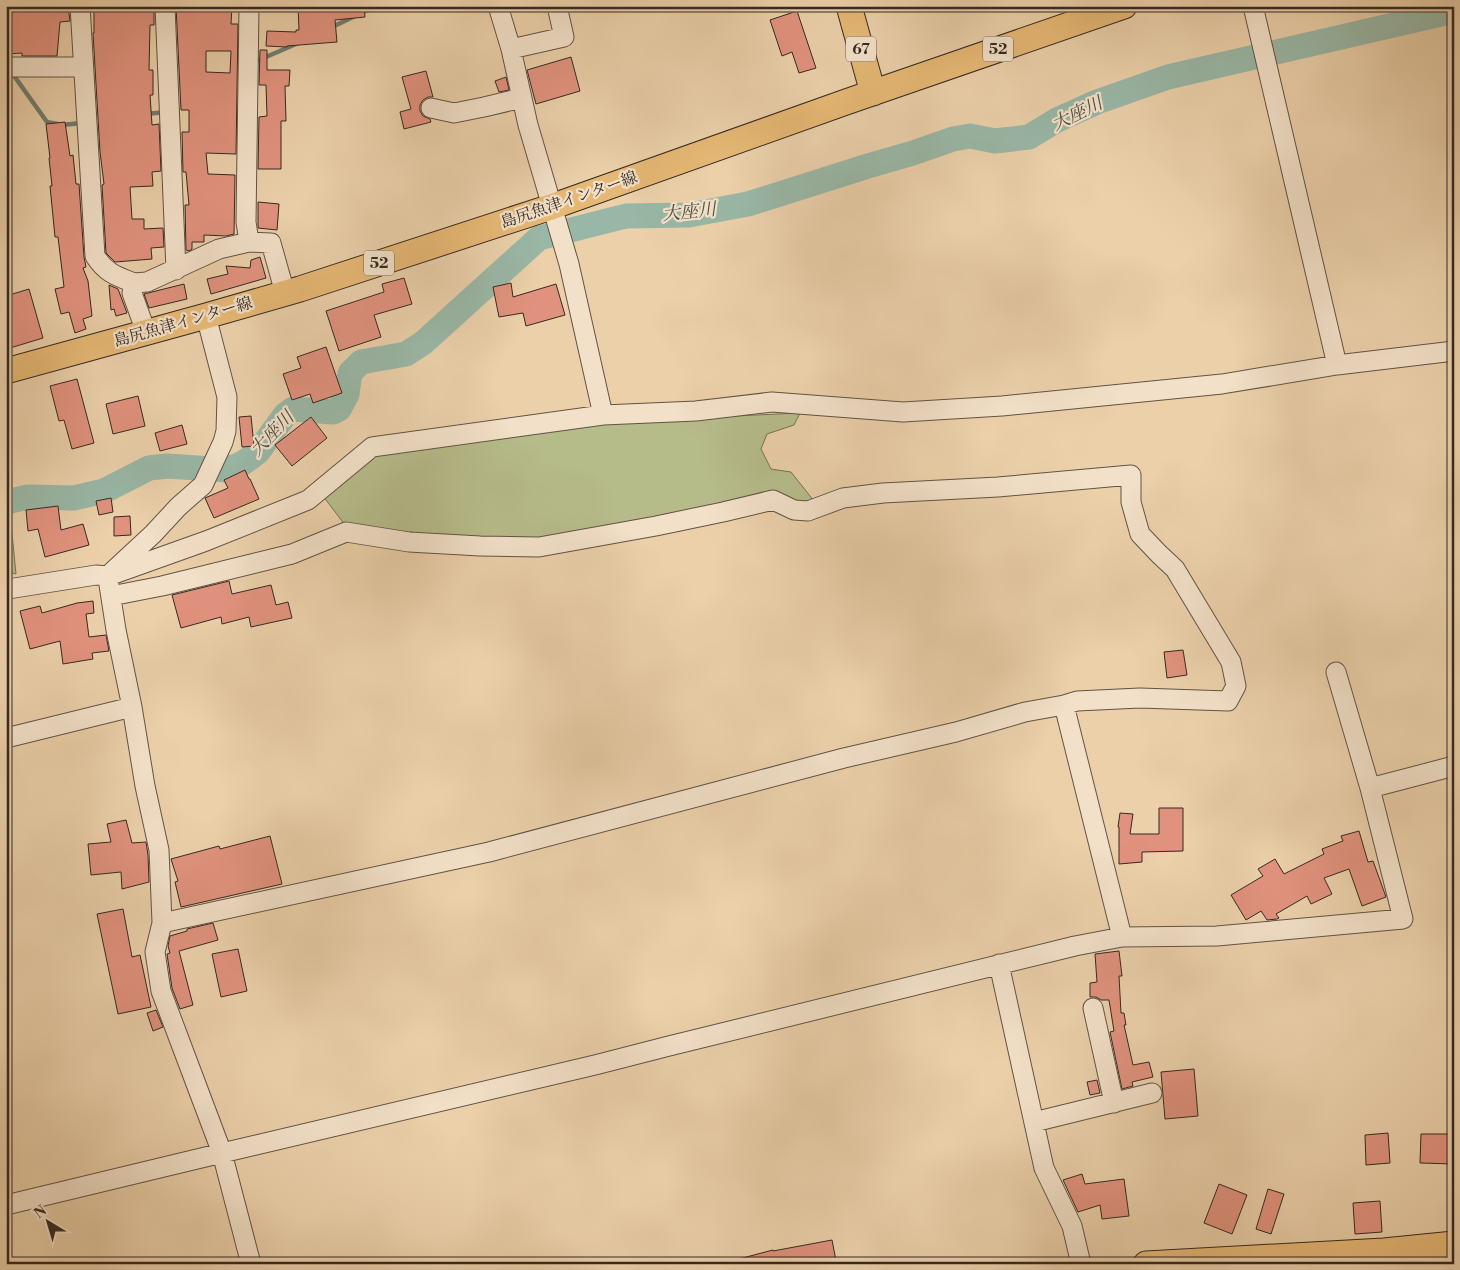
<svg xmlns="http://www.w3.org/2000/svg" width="1460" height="1270" font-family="'Libre Bodoni','Noto Serif JP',serif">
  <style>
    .green { fill: #b6bb8a; stroke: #767256 }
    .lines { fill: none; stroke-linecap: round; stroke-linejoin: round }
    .stream { stroke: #717e71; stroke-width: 4.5 }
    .river { stroke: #99b7a6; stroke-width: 25 }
    .building { fill: #e1927e; stroke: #352922; fill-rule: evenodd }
    .minor-casing { stroke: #625344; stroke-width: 21 }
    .major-casing { stroke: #352922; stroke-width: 27 }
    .minor { stroke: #f2e0c8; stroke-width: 19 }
    .major { stroke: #e6b875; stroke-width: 25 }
    .labels { text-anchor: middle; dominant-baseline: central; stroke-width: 4.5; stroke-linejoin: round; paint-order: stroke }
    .shield { fill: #f2e0c8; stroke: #6e6054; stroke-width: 1 }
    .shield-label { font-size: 15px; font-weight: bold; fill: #352922 }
    .street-label { font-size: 16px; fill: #352922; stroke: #f2e0c8 }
    .water-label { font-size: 18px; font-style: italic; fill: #4e4c43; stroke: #f2e0c8 }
  </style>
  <rect width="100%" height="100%" fill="#ebd0aa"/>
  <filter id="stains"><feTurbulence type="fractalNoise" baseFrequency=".004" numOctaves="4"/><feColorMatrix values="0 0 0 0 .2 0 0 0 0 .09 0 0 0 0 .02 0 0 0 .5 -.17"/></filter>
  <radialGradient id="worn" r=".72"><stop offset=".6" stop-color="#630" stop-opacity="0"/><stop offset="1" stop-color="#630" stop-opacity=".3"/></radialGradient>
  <path class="green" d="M 800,413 L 794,425 L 767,434 L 761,449 L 771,469 L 791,472 L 814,501 L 800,503 L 721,507 L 547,539 L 436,537 L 345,525 L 323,496 L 377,450 L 606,422 Z
    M 10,513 L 16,574 L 6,571 L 6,514 Z"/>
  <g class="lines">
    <path class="stream" d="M 330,28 L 376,6
      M 252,63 L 296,44
      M 12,73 L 47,122 L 62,125 L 81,123
      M 146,114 L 166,112"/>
    <path class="river" d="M 6,502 L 28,497 L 74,498 L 104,491 L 149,468 L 167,466 L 227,470 L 243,463 L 258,452 L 285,415 L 293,409 L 333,412 L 339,409 L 347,394 L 350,373 L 361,362 L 406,354 L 423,343 L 539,238 L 626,216 L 689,215 L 748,204 L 868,166 L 913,153 L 953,139 L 970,136 L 995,141 L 1029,137 L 1057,120 L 1097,102 L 1168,77 L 1454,11"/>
  </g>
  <path class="building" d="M 68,6 L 70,21 L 60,22 L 57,56 L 22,56 L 22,53 L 6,54 L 6,7 Z
    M 94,6 L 120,6 L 120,9 L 154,8 L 154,25 L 150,25 L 149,70 L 153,70 L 153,95 L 150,95 L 152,125 L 159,124 L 161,171 L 152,172 L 153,186 L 130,187 L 132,219 L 144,219 L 144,229 L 163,228 L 164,247 L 151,248 L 152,259 L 115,262 L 106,253 L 102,185 L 104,184 L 100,152 L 93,33 L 94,33 Z
    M 176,6 L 232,6 L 231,24 L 238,24 L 236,154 L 206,153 L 208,174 L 235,175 L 234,234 L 226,236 L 204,235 L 204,242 L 192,242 L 192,249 L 189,251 L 186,250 L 185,205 L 189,205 L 186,172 L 183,172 L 182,132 L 189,132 L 189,110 L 181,110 ZM 206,51 L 231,51 L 230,73 L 206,72 Z
    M 298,6 L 364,6 L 365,17 L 335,20 L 337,42 L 287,46 L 287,47 L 266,46 L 267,31 L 296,32 L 296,30 L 299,30 Z
    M 797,11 L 816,68 L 799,73 L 792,52 L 782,56 L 770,20 Z
    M 260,50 L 267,50 L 267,70 L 290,70 L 289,86 L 285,86 L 286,121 L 281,121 L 281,169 L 258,169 L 259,117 L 267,116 L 266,85 L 259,85 Z
    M 571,57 L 580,91 L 536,104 L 527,70 Z
    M 426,71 L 433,97 L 428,97 L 423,100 L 420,105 L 420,111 L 423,116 L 430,119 L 431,122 L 404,129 L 400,112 L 411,109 L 402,77 Z
    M 506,77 L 509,90 L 499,92 L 495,81 Z
    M 65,122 L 70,156 L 73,155 L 76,184 L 79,184 L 84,257 L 86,267 L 83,268 L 88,281 L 92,316 L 83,319 L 86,329 L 75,333 L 69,312 L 61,314 L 55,289 L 64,287 L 58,237 L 55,237 L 50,186 L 52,186 L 49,158 L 50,158 L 46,124 Z
    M 258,202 L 279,204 L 277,230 L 258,228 Z
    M 260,257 L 266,278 L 211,294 L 207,279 L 228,274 L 226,266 L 250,268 L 251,260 Z
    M 404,278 L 412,304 L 374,315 L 381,337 L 339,351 L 326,311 L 384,292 L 382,284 Z
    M 511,283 L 513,297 L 556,284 L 565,315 L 526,326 L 523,313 L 499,317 L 493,287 Z
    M 184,284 L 187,299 L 149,308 L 144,294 Z
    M 109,285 L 118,289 L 127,313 L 116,316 L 114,309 L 111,310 Z
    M 29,289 L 43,338 L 10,348 L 6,336 L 6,296 Z
    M 326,347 L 342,393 L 313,403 L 310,394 L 292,400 L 283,374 L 301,368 L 297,357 Z
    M 77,379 L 94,443 L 72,449 L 64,420 L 59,421 L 50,386 Z
    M 138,396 L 145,426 L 113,434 L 106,404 Z
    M 251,416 L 254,446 L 242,447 L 239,417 Z
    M 311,417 L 327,438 L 292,466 L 275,445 Z
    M 182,425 L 187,444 L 160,451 L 155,433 Z
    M 245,470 L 249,479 L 250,479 L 259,499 L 214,518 L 205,498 L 228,488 L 224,480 Z
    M 111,498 L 113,512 L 99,515 L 96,501 Z
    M 58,506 L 61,530 L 83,524 L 89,545 L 45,557 L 38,529 L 28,531 L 26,510 Z
    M 130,516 L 131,535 L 114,536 L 114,517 Z
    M 229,581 L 232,594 L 271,585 L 276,605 L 288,602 L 292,618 L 251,627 L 249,617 L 222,624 L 221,617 L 181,628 L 172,595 Z
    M 93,601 L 94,613 L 86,614 L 89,637 L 106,635 L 109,651 L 92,653 L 93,659 L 63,664 L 60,641 L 30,649 L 20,611 L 40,606 L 42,613 L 77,603 Z
    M 1183,650 L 1187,675 L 1167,678 L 1164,652 Z
    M 1159,808 L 1183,808 L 1183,851 L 1142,852 L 1142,862 L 1119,864 L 1119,827 L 1118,827 L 1120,813 L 1133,814 L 1130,834 L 1159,834 Z
    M 126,820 L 132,843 L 146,842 L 148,855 L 149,882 L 122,889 L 121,872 L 91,875 L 88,844 L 111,842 L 107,824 Z
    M 1359,831 L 1368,862 L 1373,861 L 1386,897 L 1362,906 L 1349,869 L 1324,878 L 1332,894 L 1311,904 L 1307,896 L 1276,914 L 1279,918 L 1277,919 L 1267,920 L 1261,911 L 1246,920 L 1231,895 L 1263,876 L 1258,869 L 1275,859 L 1284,874 L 1324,854 L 1322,849 L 1343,841 L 1341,836 Z
    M 270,836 L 282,884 L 181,907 L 175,882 L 178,881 L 171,859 L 219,846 L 220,849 Z
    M 123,909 L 132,957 L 140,955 L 151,1007 L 118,1014 L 97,914 Z
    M 213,923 L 218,940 L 179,951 L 193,1005 L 180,1009 L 172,988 L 167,954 L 170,953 L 168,946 L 170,936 L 187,931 L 187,929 Z
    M 238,949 L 247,991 L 221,997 L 212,954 Z
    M 1119,951 L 1122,976 L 1119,976 L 1121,1013 L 1124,1013 L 1126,1025 L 1124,1025 L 1133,1065 L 1149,1062 L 1153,1077 L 1132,1082 L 1133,1086 L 1122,1089 L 1110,1032 L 1114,1031 L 1109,1000 L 1101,1000 L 1096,997 L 1090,997 L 1090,983 L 1097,982 L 1095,954 Z
    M 156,1010 L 163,1027 L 153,1031 L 147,1013 Z
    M 1194,1069 L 1198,1116 L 1165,1119 L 1161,1072 Z
    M 1097,1080 L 1100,1093 L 1090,1095 L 1087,1082 Z
    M 1388,1133 L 1390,1163 L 1366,1165 L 1365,1135 Z
    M 1421,1134 L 1454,1134 L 1454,1164 L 1420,1163 Z
    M 1082,1174 L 1085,1184 L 1124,1179 L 1129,1216 L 1102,1219 L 1100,1205 L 1078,1212 L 1063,1180 Z
    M 1219,1184 L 1247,1195 L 1232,1234 L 1204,1223 Z
    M 1268,1189 L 1284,1194 L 1271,1234 L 1256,1229 Z
    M 1380,1201 L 1382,1232 L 1355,1234 L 1353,1203 Z
    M 832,1240 L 836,1261 L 825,1264 L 736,1264 L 735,1260 L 773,1250 L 773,1251 Z"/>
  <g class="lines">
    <g class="minor-casing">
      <path id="minor" d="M 80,6 L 95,256 C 106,273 116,276 134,283 L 132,293 L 146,332
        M 165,6 L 176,270
        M 511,49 L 564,37 L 557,6
        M 6,67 L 82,67
        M 431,108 L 454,113 L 484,107 L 522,98
        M 249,242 L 271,243 L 285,293
        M 134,283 L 147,282 L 219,249 L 249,242 L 246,222 L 249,6
        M 1337,365 L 1454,351
        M 603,415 L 696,411 L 772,402 L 903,412 L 1002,406 L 1222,384 L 1337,365 L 1253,6
        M 112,572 L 153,534 L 178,507 L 203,485 L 223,442 L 226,431 L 227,397 L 206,316
        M 109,585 L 116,630 L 132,707 L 145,786 L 159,850 L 162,923 L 155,952 L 161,991 L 222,1153 L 251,1264
        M 6,588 L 8,589 L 96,575 L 108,576 L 206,541 L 308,500 L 372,447 L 603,415 L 569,264 L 528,125 L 511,49 L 498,6
        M 111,596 L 162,586 L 292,554 L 346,532 L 409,542 L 480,546 L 539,547 L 656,526 L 723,512 L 773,500 L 794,510 L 808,511 L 843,498 L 883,493 L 998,487 L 1131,475 L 1131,502 L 1140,534 L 1159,554 L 1175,569 L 1231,662 L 1236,686 L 1228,701 L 1140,698 L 1077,701 L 1064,705 L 1025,712 L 956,732 L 844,758 L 489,852 L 162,923
        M 1336,672 L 1370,788
        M 1064,705 L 1122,937
        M 6,738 L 132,707
        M 999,964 L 1044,1168 L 1072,1226 L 1081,1264
        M 1093,1008 L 1114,1103
        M 1034,1122 L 1152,1093
        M 6,1205 L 222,1153 L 595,1065 L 669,1046 L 1075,946 L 1122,937 L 1217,936 L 1403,919 L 1370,788 L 1454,766"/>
    </g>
    <g class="major-casing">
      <path id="major" d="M 849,6 L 873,93
        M 6,371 L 206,316 L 300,289 L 551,207 L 846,102 L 1124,6
        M 1146,1264 L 1384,1251 L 1454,1244"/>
    </g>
    <use href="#minor" class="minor"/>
    <use href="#major" class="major"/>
  </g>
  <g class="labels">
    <g class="shield">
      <rect x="846" y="36.5" width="30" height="25" rx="4"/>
      <rect x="983" y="36.5" width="30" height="25" rx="4"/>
      <rect x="364" y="250.5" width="30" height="25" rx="4"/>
    </g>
    <g class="shield-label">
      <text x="861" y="49">67</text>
      <text x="998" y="49">52</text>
      <text x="379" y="263">52</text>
    </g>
    <g class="street-label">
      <text transform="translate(569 200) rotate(-19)">島尻魚津インター線</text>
      <text transform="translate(183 322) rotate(-16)">島尻魚津インター線</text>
    </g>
    <g class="water-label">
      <text transform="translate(1077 114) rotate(-26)">大座川</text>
      <text transform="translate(689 212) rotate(-6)">大座川</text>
      <text transform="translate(272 434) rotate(-46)">大座川</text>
    </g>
  </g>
  <rect width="1460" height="1270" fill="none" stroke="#ebd0aa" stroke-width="25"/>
  <rect x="8" y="8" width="1445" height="1255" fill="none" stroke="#352922" stroke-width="2.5"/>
  <rect x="12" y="12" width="1435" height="1245" fill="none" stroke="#352922"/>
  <g transform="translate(48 1222) rotate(322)" stroke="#f2e0c8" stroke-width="4" paint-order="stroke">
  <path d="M0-4L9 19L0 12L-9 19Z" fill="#352922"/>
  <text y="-8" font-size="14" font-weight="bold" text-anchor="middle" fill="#352922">N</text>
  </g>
  <rect width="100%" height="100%" filter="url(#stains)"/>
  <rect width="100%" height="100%" fill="url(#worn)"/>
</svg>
